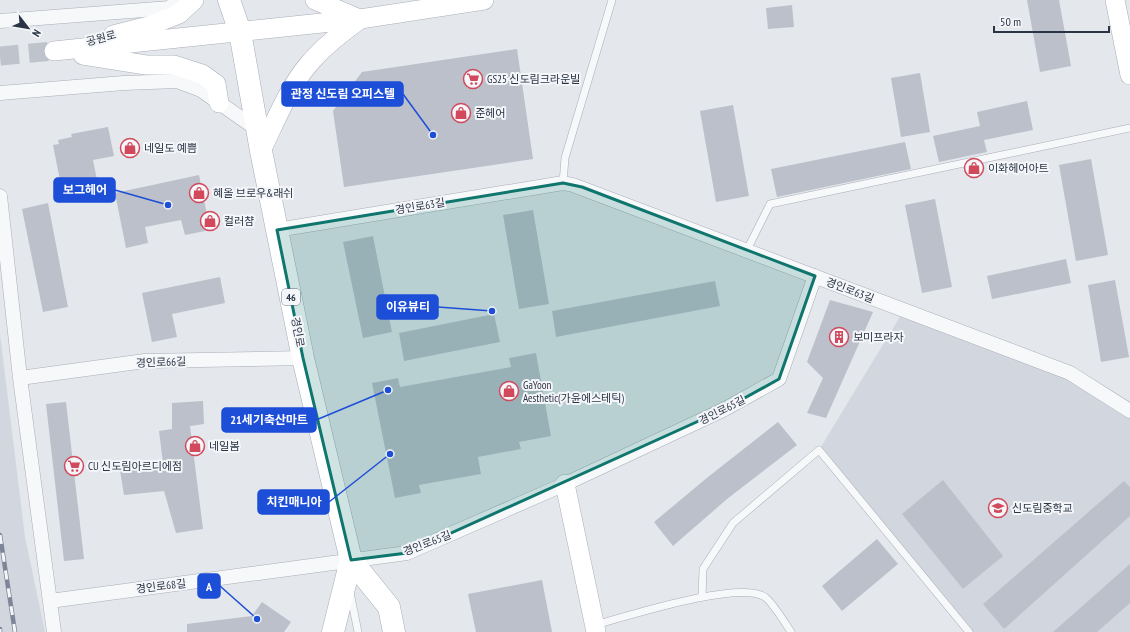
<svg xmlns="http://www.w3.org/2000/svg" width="1130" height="632" font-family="'PT Sans Narrow','Noto Sans KR',sans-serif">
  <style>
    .built { fill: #d2d6de }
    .building { fill: #bbc0ca }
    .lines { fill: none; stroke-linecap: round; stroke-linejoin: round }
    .secondary-tunnel { stroke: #bfc3cb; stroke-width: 19; stroke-dasharray: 19 10; stroke-linecap: butt }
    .lane-casing { stroke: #a9aeb7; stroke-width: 8 }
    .street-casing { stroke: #a9aeb7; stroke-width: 15 }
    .secondary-casing { stroke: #a9aeb7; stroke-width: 20 }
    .primary-casing { stroke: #a3abb8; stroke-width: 23 }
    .lane { stroke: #f7f8fa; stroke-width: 7 }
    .street { stroke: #f7f8fa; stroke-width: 14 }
    .secondary { stroke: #fff; stroke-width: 19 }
    .primary { stroke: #fff; stroke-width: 22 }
    .rail-casing { stroke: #7d8696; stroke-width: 4.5 }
    .rail { stroke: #f4f6f9; stroke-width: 3; stroke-dasharray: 9; stroke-linecap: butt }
    .marked { fill: #0f766e; fill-opacity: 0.2; stroke: #0f766e; stroke-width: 3; stroke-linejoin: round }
    .labels { text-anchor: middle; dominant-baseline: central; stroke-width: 4; stroke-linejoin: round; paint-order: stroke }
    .shield { fill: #f4f6f9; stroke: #676e7b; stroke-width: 1 }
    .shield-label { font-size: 10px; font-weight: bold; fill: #2b3445 }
    .street-label { font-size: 11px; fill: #2b3445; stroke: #f4f6f9 }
    .poi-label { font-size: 11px; fill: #2b3445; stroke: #f4f6f9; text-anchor: start }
    .leader { fill: none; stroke: #1d4ed8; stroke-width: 1.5 }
    .callout-dot { fill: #1d4ed8; stroke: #f4f6f9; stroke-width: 1.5 }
    .callout { fill: #1d4ed8; stroke: #1d4ed8; stroke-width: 1.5 }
    .callout-label { font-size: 12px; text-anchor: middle; font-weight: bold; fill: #fff }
  </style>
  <rect width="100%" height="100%" fill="#e4e7ec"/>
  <path class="built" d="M 904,310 L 1070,373 L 1130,411 L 1130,632 L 969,632 L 819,450 Z
    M 0,334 L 25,537 L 45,632 L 0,632 Z"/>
  <path class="building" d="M 1027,0 L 1059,0 L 1071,66 L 1040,72 Z
    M 792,5 L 794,27 L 768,29 L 766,8 Z
    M 517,49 L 533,159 L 344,187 L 333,111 L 362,72 Z
    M 920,73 L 930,132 L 901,137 L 891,78 Z
    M 1027,101 L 1033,130 L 984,140 L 987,152 L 939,162 L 933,136 L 980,126 L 977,112 Z
    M 733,105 L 749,196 L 716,202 L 700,111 Z
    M 108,127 L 114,156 L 93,160 L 97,180 L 84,183 L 83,179 L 69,182 L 68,179 L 60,180 L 53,145 L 59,144 L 58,140 L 72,137 L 71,134 Z
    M 905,142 L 911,169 L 777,197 L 771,169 Z
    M 1091,159 L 1108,255 L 1076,261 L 1059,165 Z
    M 199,175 L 210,230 L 185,235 L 181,220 L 145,227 L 148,243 L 126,248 L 115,193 Z
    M 935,199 L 952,287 L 922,293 L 905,205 Z
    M 48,203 L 68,307 L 43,312 L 22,209 Z
    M 533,210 L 549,304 L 519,309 L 503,215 Z
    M 373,236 L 392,332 L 363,338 L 343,242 Z
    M 1066,259 L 1071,283 L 992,299 L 987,276 Z
    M 220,277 L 225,303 L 172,314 L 177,337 L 152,342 L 142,293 Z
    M 1115,280 L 1129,357 L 1101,362 L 1088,285 Z
    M 715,281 L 720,306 L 556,337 L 552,311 Z
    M 830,300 L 873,312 L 826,418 L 807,413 L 823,378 L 807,362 Z
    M 494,314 L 500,342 L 404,361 L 399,333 Z
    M 536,353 L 551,436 L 519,442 L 521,449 L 478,457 L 481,474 L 419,485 L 421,493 L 395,498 L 372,383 L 398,378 L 400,387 L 511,367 L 509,358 Z
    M 203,401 L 204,424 L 190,426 L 203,529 L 176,533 L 164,491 L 124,495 L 120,470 L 163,463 L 159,431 L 172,429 L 172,403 Z
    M 66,402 L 84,559 L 64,561 L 46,404 Z
    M 778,422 L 797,445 L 727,499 L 673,546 L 654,522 L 708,477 Z
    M 943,480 L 1003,556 L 963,589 L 902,514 Z
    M 1124,481 L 1130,487 L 1130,516 L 1004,629 L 983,604 Z
    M 877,539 L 898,564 L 842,611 L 822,586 Z
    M 1130,564 L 1130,603 L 1097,632 L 1053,632 Z
    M 542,580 L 552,632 L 476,632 L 468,594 Z
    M 262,602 L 291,622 L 284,632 L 187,632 L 187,624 L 252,616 Z"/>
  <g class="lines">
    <path class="secondary-tunnel" d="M 0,56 L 54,51"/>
    <g class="lane-casing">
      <path id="lane" d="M 563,183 L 565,158 L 612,0
        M 747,250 L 770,204 L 1130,128
        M 350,592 L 358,632
        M 702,597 L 703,569 L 733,523 L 819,450 L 969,632
        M 595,625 C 628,616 739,580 765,597 C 773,603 785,623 791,632"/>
    </g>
    <g class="street-casing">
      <path id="street" d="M 0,21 L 170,8 L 177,0
        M 0,93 L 124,83 L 177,81 L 201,90 L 258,130
        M 0,196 L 20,378 L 54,632
        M 277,230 L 563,183 L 573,185 L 1070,373 L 1130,411
        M 20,378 L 145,361 L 303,358
        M 50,601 L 407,553 L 565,484 L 723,410 L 779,379 L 815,276"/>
    </g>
    <g class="secondary-casing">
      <path id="secondary" d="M 315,0 L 357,18
        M 1115,0 L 1130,75
        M 113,35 L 149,26 L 179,14 L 194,0
        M 54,51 L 360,19 L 484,0
        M 83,55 L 146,65 L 174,65 L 202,74 L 216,84 L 219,103
        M 261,151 C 275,122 288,89 308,65 C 323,47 340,34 359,20
        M 565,484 L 596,632"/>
    </g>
    <g class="primary-casing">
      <path id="primary" d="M 229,0 L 240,32 L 261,151 L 303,358 L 351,560 L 389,607 L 394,632
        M 333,632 L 351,560"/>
    </g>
    <use href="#lane" class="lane"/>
    <use href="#street" class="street"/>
    <use href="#secondary" class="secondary"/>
    <use href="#primary" class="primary"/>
    <g class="rail-casing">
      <path id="rail" d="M 0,535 L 15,632
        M 0,629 L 0,632"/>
    </g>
    <use href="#rail" class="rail"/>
  </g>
  <path class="marked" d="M 563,183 L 582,187 L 815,276 L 779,379 L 723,410 L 407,553 L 351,560 L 303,358 L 277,230 Z"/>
  <defs>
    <g id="supermarket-ring" transform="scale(1)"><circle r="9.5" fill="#f4f6f9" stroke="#d1495b" stroke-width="1.5"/><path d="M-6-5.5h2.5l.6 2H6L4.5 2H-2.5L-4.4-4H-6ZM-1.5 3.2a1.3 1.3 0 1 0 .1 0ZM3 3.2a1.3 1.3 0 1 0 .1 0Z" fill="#d1495b"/></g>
    <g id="shop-ring" transform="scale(1)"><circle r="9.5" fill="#f4f6f9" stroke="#d1495b" stroke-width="1.5"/><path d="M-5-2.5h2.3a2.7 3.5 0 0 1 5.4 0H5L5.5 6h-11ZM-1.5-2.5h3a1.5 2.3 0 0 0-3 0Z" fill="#d1495b"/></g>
    <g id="building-ring" transform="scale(1)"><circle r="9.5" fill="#f4f6f9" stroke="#d1495b" stroke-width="1.5"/><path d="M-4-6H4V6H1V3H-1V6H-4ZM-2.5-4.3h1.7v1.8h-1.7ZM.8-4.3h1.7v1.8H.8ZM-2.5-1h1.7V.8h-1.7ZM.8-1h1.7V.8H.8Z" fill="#d1495b"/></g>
    <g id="school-ring" transform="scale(1)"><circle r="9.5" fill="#f4f6f9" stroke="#d1495b" stroke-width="1.5"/><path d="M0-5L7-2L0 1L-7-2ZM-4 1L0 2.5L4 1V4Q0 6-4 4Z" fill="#d1495b"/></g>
  </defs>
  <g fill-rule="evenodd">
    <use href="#supermarket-ring" x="473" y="79"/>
    <use href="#shop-ring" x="461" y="113"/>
    <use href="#shop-ring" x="130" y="148"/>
    <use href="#shop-ring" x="974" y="168"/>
    <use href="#shop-ring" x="199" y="193"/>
    <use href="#shop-ring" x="210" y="221"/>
    <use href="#building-ring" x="839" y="337"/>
    <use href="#shop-ring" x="509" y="391"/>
    <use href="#shop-ring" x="195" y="446"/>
    <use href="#supermarket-ring" x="74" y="466"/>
    <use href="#school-ring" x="998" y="508"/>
  </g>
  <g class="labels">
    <rect class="shield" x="282" y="289" width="18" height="16" rx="3"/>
    <g class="shield-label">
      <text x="291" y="297">46</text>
    </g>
    <g class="street-label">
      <text transform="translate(101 38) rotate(-15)">공원로</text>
      <text transform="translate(420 206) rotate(-9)">경인로63길</text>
      <text transform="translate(850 290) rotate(21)">경인로63길</text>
      <text transform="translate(298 332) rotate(80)">경인로</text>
      <text transform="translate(161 362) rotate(-2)">경인로66길</text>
      <text transform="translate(722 410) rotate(-27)">경인로65길</text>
      <text transform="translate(427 543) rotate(-21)">경인로65길</text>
      <text transform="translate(161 586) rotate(-7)">경인로68길</text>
    </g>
    <g class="poi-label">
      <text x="487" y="79">GS25 신도림크라운빌</text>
      <text x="475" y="113">준헤어</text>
      <text x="144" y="148">네일도 예쁨</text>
      <text x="988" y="168">이화헤어아트</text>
      <text x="213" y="193">혜올 브로우&amp;래쉬</text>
      <text x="224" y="221">컬러챰</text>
      <text x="853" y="337">보미프라자</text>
      <text x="523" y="385">GaYoon<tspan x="523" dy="13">Aesthetic(가윤에스테틱)</tspan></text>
      <text x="209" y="446">네일봄</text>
      <text x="88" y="466">CU 신도림아르디에점</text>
      <text x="1012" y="508">신도림중학교</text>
    </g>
  </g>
  <path class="leader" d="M433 135L403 94M168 205L115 190M492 311L438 307M388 390L316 420M390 454L329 502M257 619L220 586"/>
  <g class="callout-dot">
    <circle cx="433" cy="135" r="4"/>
    <circle cx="168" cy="205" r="4"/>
    <circle cx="492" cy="311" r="4"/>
    <circle cx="388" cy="390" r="4"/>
    <circle cx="390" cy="454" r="4"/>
    <circle cx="257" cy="619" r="4"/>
  </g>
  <g class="callout">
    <rect x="282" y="82" width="121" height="24" rx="4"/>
    <rect x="54" y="178" width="61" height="24" rx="4"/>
    <rect x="377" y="295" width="61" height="24" rx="4"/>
    <rect x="222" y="408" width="94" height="24" rx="4"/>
    <rect x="258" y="490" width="71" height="24" rx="4"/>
    <rect x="198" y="574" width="22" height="24" rx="4"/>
  </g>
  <g class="callout-label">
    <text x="343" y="98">관정 신도림 오피스텔</text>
    <text x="85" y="194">보그헤어</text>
    <text x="408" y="311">이유뷰티</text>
    <text x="269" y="424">21세기축산마트</text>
    <text x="294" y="506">치킨매니아</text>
    <text x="209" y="591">A</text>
  </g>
  <g transform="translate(28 28) rotate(121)" stroke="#f4f6f9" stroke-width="3" paint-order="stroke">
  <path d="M0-3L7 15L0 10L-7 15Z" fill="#2b3445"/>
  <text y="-6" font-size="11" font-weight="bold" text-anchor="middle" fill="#2b3445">N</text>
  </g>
  <path d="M994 26v6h115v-6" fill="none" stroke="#2b3445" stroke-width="2"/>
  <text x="1000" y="26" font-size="12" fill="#2b3445" stroke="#f4f6f9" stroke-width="3" paint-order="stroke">50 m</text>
</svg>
